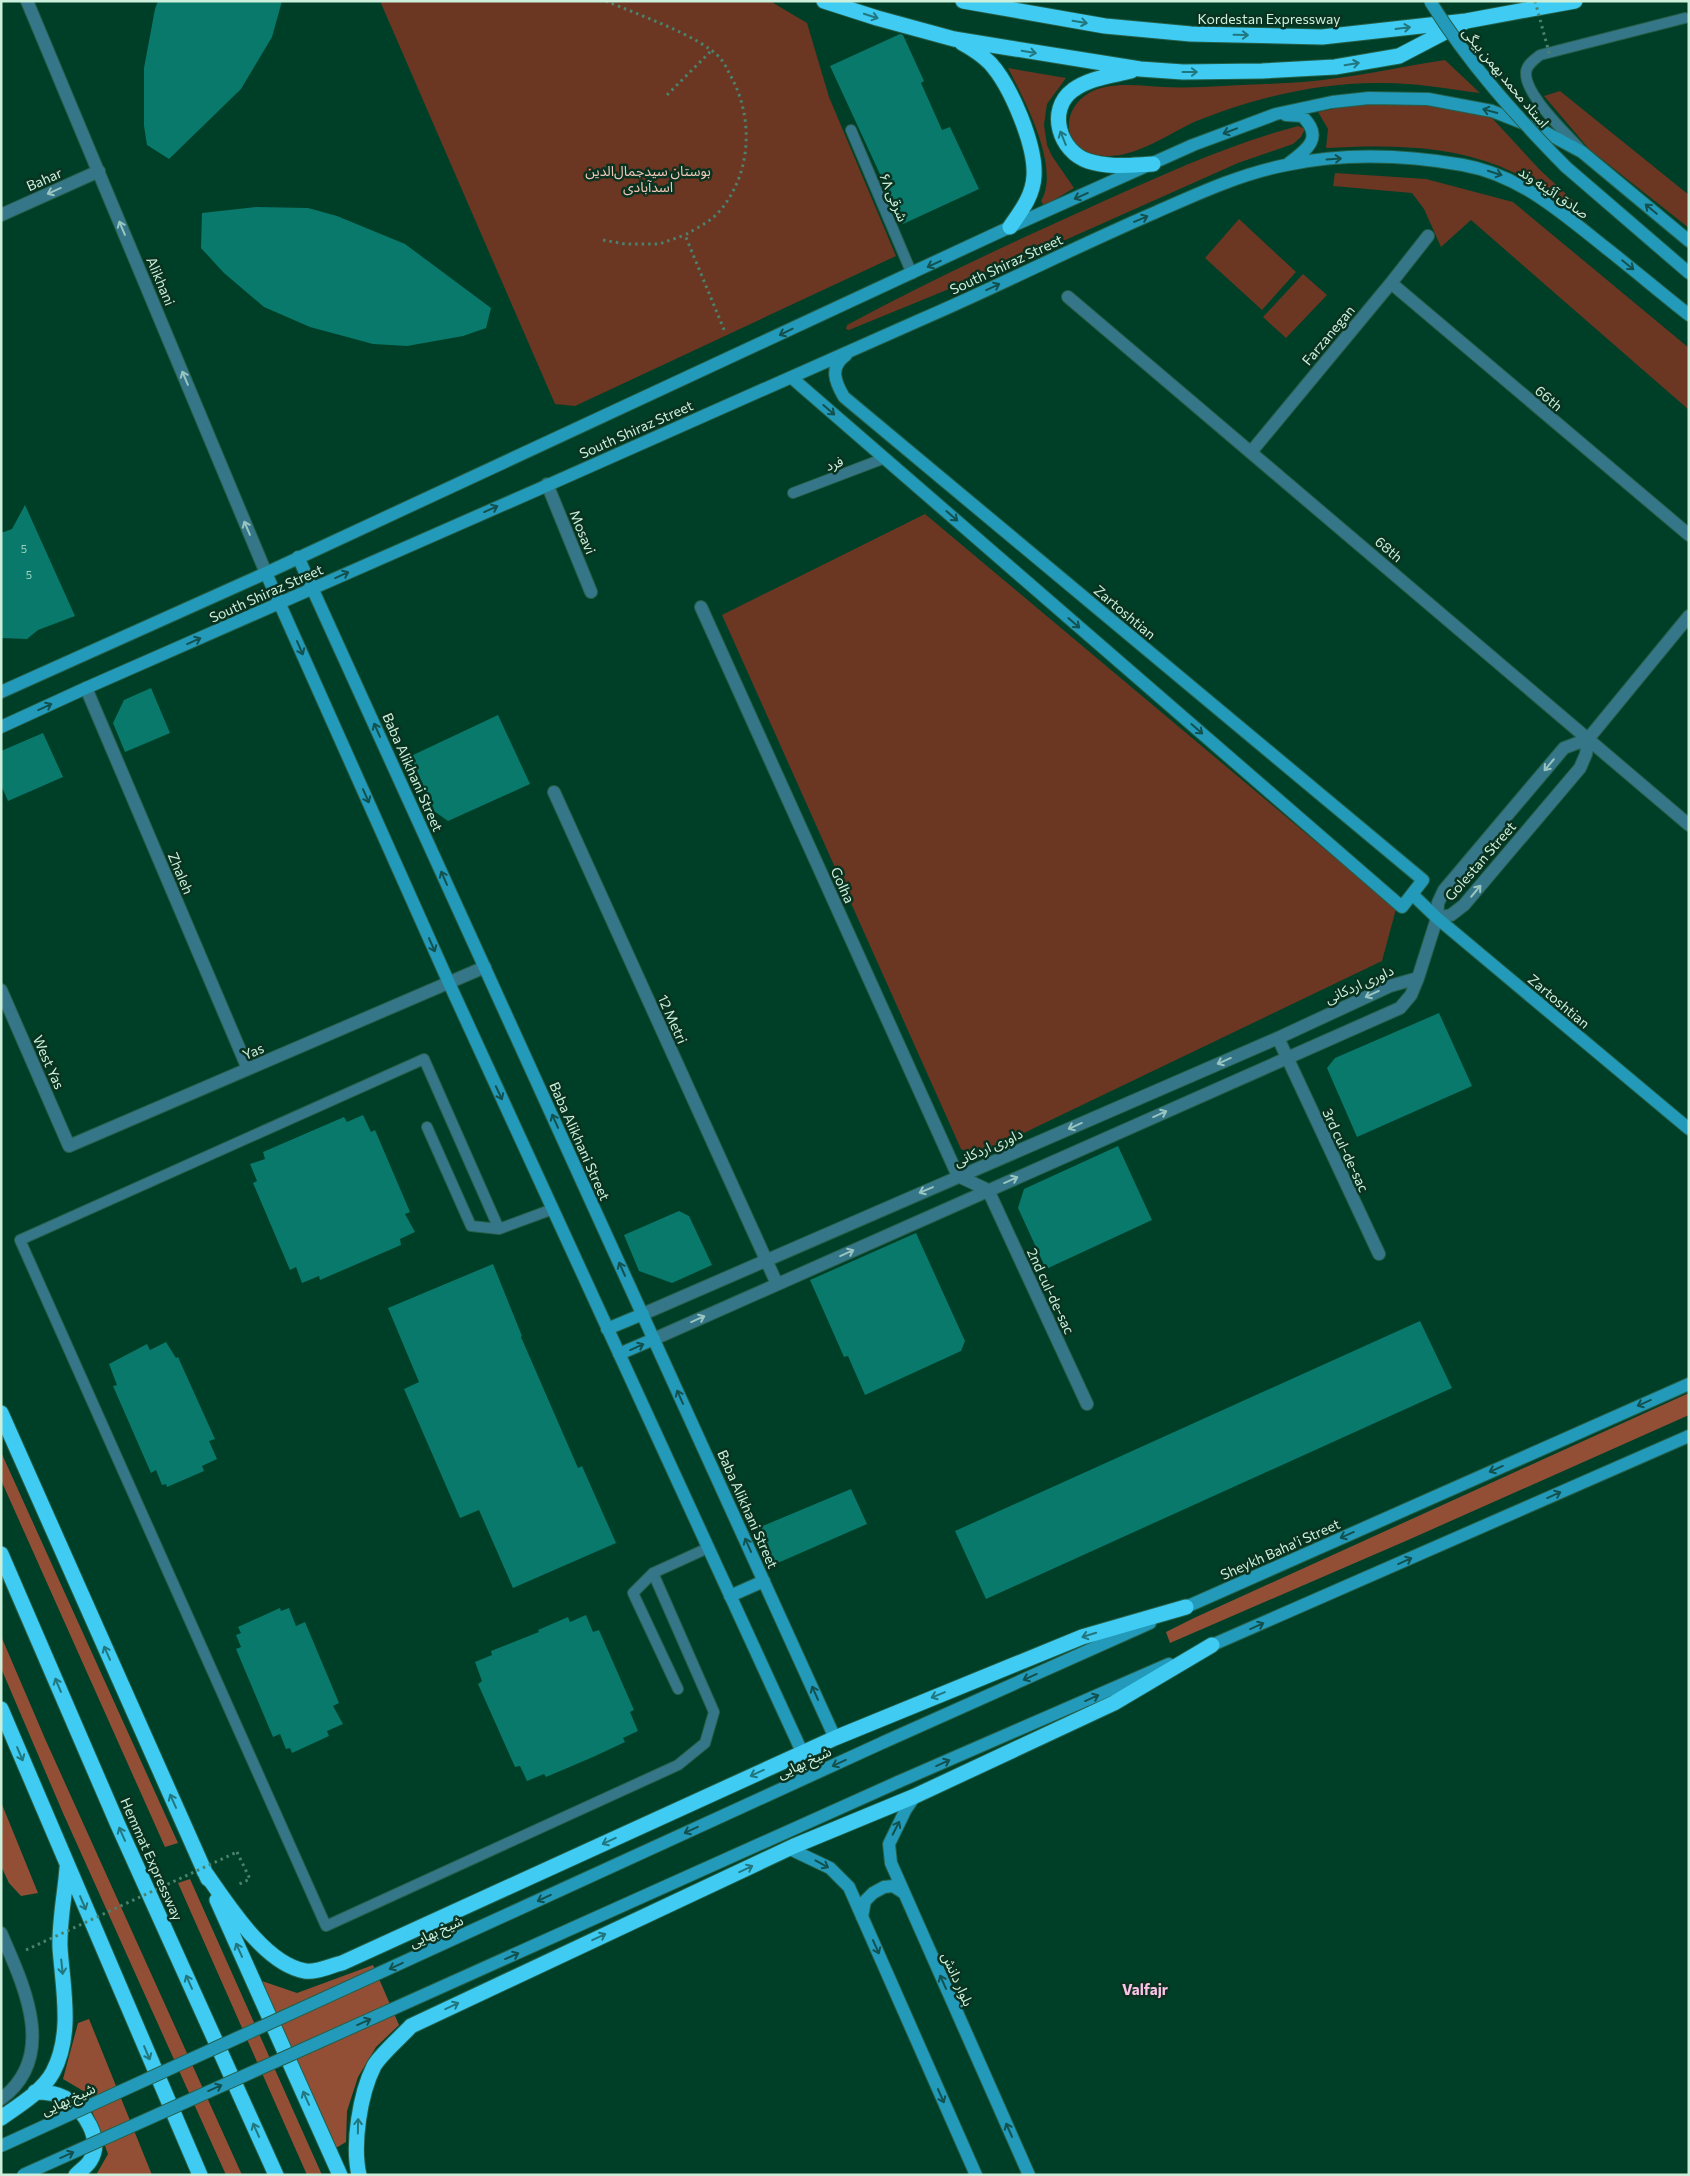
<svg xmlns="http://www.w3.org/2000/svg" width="1690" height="2176" font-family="Commissioner,'Noto Sans Arabic',sans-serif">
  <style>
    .green { fill: #6b3622 }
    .forest { fill: #934f36 }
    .building { fill: #08796a }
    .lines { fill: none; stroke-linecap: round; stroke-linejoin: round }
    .lane-casing { stroke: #255f48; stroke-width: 12 }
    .street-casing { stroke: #255f48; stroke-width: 14 }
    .secondary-casing { stroke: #255f48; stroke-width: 14 }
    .highway-casing { stroke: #255f48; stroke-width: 17 }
    .path { stroke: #4c816b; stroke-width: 3; stroke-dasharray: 2.5 4; stroke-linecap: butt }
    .lane { stroke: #367689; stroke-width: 10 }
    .street { stroke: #367689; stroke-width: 12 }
    .secondary { stroke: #239ab9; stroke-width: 12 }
    .highway { stroke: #3fcbf2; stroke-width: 15 }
    .secondary-bridge-casing { stroke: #255f48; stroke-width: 14; stroke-linecap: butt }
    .path-bridge { stroke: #4c816b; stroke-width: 3; stroke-dasharray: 2.5 4; stroke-linecap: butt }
    .secondary-bridge { stroke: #239ab9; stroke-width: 12 }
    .oneway { stroke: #22777e }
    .oneway2 { stroke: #12514e }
    .oneway3 { stroke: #98c5bf }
    .labels { text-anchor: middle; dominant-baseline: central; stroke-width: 5; stroke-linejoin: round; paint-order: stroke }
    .number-label { font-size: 11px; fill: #9bd2c0 }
    .street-label { font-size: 14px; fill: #ccf0dc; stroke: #0a3220 }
    .park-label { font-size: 14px; fill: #f2c8b9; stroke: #0a3220 }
    .neighbourhood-label { font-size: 15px; font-weight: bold; fill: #fdc4e8; stroke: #0a3220 }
  </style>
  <rect width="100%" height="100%" fill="#003f27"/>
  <path class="green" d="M 380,1 L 770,1 L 807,23 L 829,97 L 896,256 L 575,406 L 555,404 Z
    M 1445,60 L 1480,93 C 1448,89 1416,83 1383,83 C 1330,82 1276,93 1226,110 C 1215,114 1204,118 1194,122 C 1167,135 1135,158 1104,156 C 1054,153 1060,96 1105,87 C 1124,83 1145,86 1164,87 C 1184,88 1203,87 1223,86 C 1250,84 1277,84 1303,82 C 1351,78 1399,67 1445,60 Z
    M 1008,68 L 1066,78 L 1047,104 L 1044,125 L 1047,145 L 1052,156 L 1074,188 L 1044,206 L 1041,201 C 1061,168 1024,99 1008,68 Z
    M 1560,91 L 1689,195 L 1689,228 L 1589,149 L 1544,96 Z
    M 1362,103 L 1431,105 L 1492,118 L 1540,170 L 1578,205 C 1551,193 1526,177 1499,166 C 1443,144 1385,145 1326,148 L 1328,129 L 1318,112 Z
    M 1298,126 L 1305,129 L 1301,137 L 1293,144 L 1238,163 L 1025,258 L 849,330 L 846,329 L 847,325 C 931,280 1017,240 1104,201 C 1167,173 1230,144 1298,126 Z
    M 1335,173 L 1426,179 L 1513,202 L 1689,348 L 1689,410 L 1471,220 L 1441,247 L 1424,209 L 1412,193 L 1333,186 Z
    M 1239,219 L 1296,272 L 1262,310 L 1205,258 Z
    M 1303,274 L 1327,295 L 1286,338 L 1263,317 Z
    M 925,514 L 1396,909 L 1382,961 L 976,1156 L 961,1149 L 722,615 Z"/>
  <path class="forest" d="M 1689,1393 L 1689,1415 L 1408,1540 L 1170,1643 L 1166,1632 L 1194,1618 Z
    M 1,1452 L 178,1843 L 165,1847 L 1,1480 Z
    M 1,1636 L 46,1741 L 242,2175 L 226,2175 L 63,1813 L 1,1668 Z
    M 1,1802 L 38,1893 L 21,1896 L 9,1883 L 1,1866 Z
    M 190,1879 L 322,2175 L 307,2175 L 178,1883 Z
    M 373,1965 L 399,2025 L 376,2047 L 358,2077 L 347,2111 L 346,2142 L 336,2148 L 262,1981 L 297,1993 Z
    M 89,2019 L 152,2175 L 96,2175 L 108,2154 L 85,2092 L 63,2079 L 78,2023 Z"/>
  <path class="building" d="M 158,1 L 282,1 L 272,37 L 241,89 L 169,159 L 147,145 L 144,126 L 144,68 L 155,9 Z
    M 900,34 L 903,35 L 924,81 L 921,83 L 942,130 L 950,127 L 979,189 L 903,224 L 830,66 Z
    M 257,207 L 308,208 L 337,216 L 405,244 L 491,308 L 486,328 L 463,336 L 407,346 L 373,344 L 310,327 L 264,307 L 224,273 L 201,248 L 202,213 Z
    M 25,505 L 75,616 L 38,630 L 27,639 L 1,638 L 1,533 L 12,529 Z
    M 151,688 L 170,733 L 125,752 L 113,723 L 124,700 Z
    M 498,715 L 530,784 L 448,821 L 434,811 L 411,756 Z
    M 43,733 L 63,777 L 8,801 L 1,785 L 1,751 Z
    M 1439,1013 L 1472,1086 L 1357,1137 L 1327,1068 L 1335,1058 Z
    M 363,1115 L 371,1132 L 375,1130 L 410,1212 L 405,1214 L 415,1232 L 400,1239 L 401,1245 L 320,1280 L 319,1276 L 302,1283 L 296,1267 L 290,1270 L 253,1183 L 257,1181 L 250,1164 L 265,1159 L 263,1152 L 344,1117 L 347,1122 Z
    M 1118,1146 L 1152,1220 L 1046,1269 L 1018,1208 L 1024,1189 Z
    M 679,1211 L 689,1216 L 712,1265 L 672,1283 L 639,1271 L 624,1235 Z
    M 916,1233 L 965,1341 L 961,1351 L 865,1395 L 848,1356 L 844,1357 L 810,1280 Z
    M 493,1264 L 522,1336 L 521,1337 L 578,1468 L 582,1466 L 616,1543 L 513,1588 L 479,1510 L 460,1518 L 404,1389 L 419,1382 L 388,1308 Z
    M 1420,1321 L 1452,1388 L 986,1599 L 955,1531 Z
    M 166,1342 L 176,1358 L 178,1357 L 215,1439 L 209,1441 L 217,1459 L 202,1466 L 204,1471 L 167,1487 L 166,1484 L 162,1485 L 156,1470 L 151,1473 L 113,1386 L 117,1385 L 109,1364 L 147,1344 L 150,1350 Z
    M 851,1489 L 867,1524 L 773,1565 L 758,1528 Z
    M 280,1608 L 281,1611 L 289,1608 L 296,1626 L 305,1622 L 339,1703 L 333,1706 L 343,1724 L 327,1731 L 329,1736 L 292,1753 L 290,1748 L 286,1749 L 280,1734 L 273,1737 L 236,1649 L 241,1647 L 236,1635 L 241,1633 L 238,1627 Z
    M 586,1615 L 593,1632 L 599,1630 L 634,1710 L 630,1712 L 638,1731 L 623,1738 L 625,1742 L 593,1757 L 546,1777 L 544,1774 L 527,1781 L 520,1766 L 515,1767 L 478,1684 L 482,1681 L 475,1662 L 492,1655 L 491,1651 L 539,1632 L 538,1630 L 568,1617 L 570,1622 Z"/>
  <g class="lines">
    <g class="lane-casing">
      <path id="lane" d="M 851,130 L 912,274
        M 1580,149 C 1566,133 1525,95 1526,73 C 1526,65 1534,60 1540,55 L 1685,18
        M 793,493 L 885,458
        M 427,1127 L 471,1226 L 499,1229
        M 553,1209 L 499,1229 L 424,1059 L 20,1240 L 326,1926 L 678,1765 L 705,1743 L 714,1712 L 653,1573 L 708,1548
        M 653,1573 L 633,1593 L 678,1689"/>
    </g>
    <g class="street-casing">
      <path id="street" d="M 27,1 L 266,573
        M 1,215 L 99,171
        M 1391,283 L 1689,535
        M 1068,297 L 1689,825
        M 1251,452 L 1391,283 L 1428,236
        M 547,484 L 591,592
        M 701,607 L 958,1176 L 988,1190 L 1087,1404
        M 86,688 L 248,1069
        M 554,792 L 777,1284
        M 1437,918 L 1451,915 L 1464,905 L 1580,768 L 1586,754 L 1588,739 L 1689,616
        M 1,990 L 69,1146 L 485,967
        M 1278,1038 L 1379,1254
        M 643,1314 L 1278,1038 L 1390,986 L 1418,978
        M 654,1339 L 1400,1008 L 1411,995 L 1418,978 L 1437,918 L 1438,903 L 1444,890 L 1564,748 L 1588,739
        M 1,1933 C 23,1984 59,2056 1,2099"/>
    </g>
    <g class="secondary-casing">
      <path id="secondary" d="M 1286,115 L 1302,116 C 1324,137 1308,149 1289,163
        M 1566,167 L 1689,273
        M 792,378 L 1402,907 L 1423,880 L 844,397 C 835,382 829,367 846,355
        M 298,557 L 835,1738
        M 266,573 L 449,983 L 802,1752
        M 1,692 L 266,573 L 1010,227 L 1193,145 L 1276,114 L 1332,102 L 1369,98 L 1428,99 L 1492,111 L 1543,131 L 1582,152 L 1689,241
        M 1,727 L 86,688 C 365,567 642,443 920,320 C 999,286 1075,247 1154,213 C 1197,194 1240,174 1286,165 C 1343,153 1406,155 1463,165 C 1520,175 1562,213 1606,248 C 1634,270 1661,293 1689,315
        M 1412,894 L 1437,918 L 1689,1129
        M 607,1329 L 643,1314
        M 619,1354 L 654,1339
        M 730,1596 L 764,1581
        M 1177,1611 L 1689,1384
        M 1203,1649 L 1689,1436
        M 884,1742 L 1150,1623
        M 898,1782 L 1169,1664
        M 915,1796 L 906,1809 L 889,1844 L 891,1863 L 1029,2175
        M 790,1849 L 830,1868 L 849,1887 L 976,2175
        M 862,1917 L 865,1901 L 873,1893 L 884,1887 L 893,1886 L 904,1893"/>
    </g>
    <g class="highway-casing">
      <path id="highway" d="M 824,1 L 877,18 L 954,39 L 1140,69 L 1183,72 L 1262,71 L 1335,67 L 1399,56 L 1466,21
        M 963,1 L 1105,26 L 1191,34 L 1322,37 L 1466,21 L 1575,1
        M 962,43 C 973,49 982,55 990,63 C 1011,86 1036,146 1034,176 C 1033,196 1021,211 1010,227
        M 1131,71 C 1110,76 1090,78 1073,90 C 1046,110 1060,152 1088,161 C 1109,168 1131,165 1153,164
        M 1,1413 L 208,1879
        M 1,1554 L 118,1825 L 276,2175
        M 1,1709 L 200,2175
        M 204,1871 C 227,1903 264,1964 305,1971 C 316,1973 332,1965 342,1963 L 835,1738 L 1082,1637 L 1186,1607
        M 217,1900 L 340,2175
        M 35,2092 C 46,2092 56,2093 65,2098 C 84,2110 104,2139 90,2161 C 87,2166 81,2170 76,2175
        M 1,2118 C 18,2106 43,2091 53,2072 C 73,2034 63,1989 60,1948 C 59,1922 65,1894 67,1868
        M 359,2175 C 352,2144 360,2094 374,2066 C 380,2055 402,2036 411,2026 L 794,1846 L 915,1796 L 1114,1703 L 1212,1645"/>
    </g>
    <path class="path" d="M 606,1 C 636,14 701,36 721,59 C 724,63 727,68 729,73 C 755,117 752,176 717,214 C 708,223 695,229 685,235 L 725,332
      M 667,95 L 711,51
      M 603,240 L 625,244 L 659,244 L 685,235
      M 237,1852 L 250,1879 L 237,1885"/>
    <use href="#lane" class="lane"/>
    <use href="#street" class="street"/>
    <use href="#secondary" class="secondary"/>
    <use href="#highway" class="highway"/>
    <g class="secondary-bridge-casing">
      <path id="secondary-bridge" d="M 1430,1 C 1469,64 1515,115 1566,167
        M 1,2146 L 884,1742
        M 23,2175 L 898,1782"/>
    </g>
    <path class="path-bridge" d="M 1535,1 L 1550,56
      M 26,1950 L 237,1852"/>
    <use href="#secondary-bridge" class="secondary-bridge"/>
  </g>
  <defs><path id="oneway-shaft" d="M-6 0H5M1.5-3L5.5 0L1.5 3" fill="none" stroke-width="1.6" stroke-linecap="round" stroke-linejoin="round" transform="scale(1.25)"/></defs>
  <g class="oneway">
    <use href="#oneway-shaft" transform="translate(871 16) rotate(18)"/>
    <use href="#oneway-shaft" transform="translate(1080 22) rotate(9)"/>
    <use href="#oneway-shaft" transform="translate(1403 28) rotate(-7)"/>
    <use href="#oneway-shaft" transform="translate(1241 35) rotate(1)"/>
    <use href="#oneway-shaft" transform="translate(1029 52) rotate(10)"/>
    <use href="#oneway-shaft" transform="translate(1352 64) rotate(-9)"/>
    <use href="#oneway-shaft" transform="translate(1190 72)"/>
    <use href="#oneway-shaft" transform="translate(1063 138) rotate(-112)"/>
    <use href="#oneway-shaft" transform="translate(1089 1635) rotate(163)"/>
    <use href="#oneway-shaft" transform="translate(107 1653) rotate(-114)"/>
    <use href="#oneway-shaft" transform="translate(58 1685) rotate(-113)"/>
    <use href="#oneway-shaft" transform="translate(938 1695) rotate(158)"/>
    <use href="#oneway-shaft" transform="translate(20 1754) rotate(67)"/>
    <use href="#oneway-shaft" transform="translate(757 1773) rotate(155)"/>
    <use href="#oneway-shaft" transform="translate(173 1801) rotate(-114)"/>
    <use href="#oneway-shaft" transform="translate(122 1834) rotate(-114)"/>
    <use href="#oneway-shaft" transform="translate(609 1841) rotate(155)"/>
    <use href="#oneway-shaft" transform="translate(746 1869) rotate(-25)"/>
    <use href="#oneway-shaft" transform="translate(83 1903) rotate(67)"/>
    <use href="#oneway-shaft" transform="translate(599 1937) rotate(-25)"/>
    <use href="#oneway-shaft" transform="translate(239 1950) rotate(-114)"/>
    <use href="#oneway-shaft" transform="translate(62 1967) rotate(84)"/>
    <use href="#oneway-shaft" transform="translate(189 1982) rotate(-114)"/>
    <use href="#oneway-shaft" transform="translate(452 2006) rotate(-25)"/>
    <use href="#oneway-shaft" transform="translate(147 2053) rotate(67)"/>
    <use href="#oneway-shaft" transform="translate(306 2098) rotate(-114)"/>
    <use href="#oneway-shaft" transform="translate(358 2126) rotate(-89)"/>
    <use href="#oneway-shaft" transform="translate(256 2130) rotate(-114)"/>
  </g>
  <g class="oneway2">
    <use href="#oneway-shaft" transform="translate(1490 111) rotate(-165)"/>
    <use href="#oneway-shaft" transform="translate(1230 131) rotate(159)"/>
    <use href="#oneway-shaft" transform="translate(1334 159) rotate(-4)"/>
    <use href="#oneway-shaft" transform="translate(1495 173) rotate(18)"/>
    <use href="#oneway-shaft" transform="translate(1081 196) rotate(156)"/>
    <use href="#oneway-shaft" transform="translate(1651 209) rotate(-140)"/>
    <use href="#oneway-shaft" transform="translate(1141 219) rotate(-23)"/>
    <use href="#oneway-shaft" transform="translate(934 264) rotate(155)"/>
    <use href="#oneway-shaft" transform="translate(1628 265) rotate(39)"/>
    <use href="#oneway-shaft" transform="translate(993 287) rotate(-25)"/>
    <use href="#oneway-shaft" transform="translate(786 332) rotate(154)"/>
    <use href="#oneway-shaft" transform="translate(829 410) rotate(41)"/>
    <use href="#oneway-shaft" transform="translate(491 509) rotate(-24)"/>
    <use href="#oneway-shaft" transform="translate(952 516) rotate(41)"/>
    <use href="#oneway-shaft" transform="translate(342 575) rotate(-24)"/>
    <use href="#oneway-shaft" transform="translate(1074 623) rotate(41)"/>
    <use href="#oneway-shaft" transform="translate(194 641) rotate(-24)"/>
    <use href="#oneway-shaft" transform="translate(300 648) rotate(66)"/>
    <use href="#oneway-shaft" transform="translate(45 707) rotate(-25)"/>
    <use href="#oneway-shaft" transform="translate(1197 729) rotate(41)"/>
    <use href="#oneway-shaft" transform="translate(377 730) rotate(-114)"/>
    <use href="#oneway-shaft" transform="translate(366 796) rotate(66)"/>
    <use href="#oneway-shaft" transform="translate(444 878) rotate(-114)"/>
    <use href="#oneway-shaft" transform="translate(432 945) rotate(66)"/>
    <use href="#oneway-shaft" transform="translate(499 1093) rotate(65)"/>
    <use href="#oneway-shaft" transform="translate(555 1121) rotate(-114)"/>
    <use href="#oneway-shaft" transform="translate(622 1269) rotate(-114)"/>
    <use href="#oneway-shaft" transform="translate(637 1347) rotate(-24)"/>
    <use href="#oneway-shaft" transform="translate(680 1397) rotate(-114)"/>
    <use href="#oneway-shaft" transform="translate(1644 1403) rotate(156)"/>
    <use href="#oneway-shaft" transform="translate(1496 1469) rotate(156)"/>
    <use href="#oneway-shaft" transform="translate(1554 1495) rotate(-24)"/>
    <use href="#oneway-shaft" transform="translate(1347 1535) rotate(156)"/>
    <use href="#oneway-shaft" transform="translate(748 1545) rotate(-114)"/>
    <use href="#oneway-shaft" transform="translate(1405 1561) rotate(-24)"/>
    <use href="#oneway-shaft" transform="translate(1257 1626) rotate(-24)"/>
    <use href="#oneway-shaft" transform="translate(1030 1677) rotate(156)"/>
    <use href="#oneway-shaft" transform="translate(815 1693) rotate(-114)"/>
    <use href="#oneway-shaft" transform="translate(1092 1698) rotate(-24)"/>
    <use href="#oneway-shaft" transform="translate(839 1763) rotate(155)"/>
    <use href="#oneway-shaft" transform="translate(943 1763) rotate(-24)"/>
    <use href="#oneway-shaft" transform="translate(896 1828) rotate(-63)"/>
    <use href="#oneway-shaft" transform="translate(691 1830) rotate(155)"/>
    <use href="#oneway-shaft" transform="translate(822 1864) rotate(29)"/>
    <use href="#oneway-shaft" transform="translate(544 1898) rotate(155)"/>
    <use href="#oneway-shaft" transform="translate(876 1947) rotate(66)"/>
    <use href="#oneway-shaft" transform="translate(512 1956) rotate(-24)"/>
    <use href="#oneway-shaft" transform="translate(396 1966) rotate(155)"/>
    <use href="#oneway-shaft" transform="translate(943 1982) rotate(-114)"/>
    <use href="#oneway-shaft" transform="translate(364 2022) rotate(-24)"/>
    <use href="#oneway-shaft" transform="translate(215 2088) rotate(-24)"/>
    <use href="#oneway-shaft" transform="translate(941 2096) rotate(66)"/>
    <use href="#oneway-shaft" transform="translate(1009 2130) rotate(-114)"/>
    <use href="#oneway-shaft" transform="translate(67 2155) rotate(-24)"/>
  </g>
  <g class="oneway3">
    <use href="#oneway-shaft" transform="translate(54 191) rotate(156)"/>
    <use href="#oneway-shaft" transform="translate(122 228) rotate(-113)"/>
    <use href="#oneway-shaft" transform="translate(185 378) rotate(-113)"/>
    <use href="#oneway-shaft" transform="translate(247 528) rotate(-113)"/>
    <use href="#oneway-shaft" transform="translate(1549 765) rotate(130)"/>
    <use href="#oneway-shaft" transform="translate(1476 891) rotate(-50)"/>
    <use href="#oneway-shaft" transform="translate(1372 994) rotate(155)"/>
    <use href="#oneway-shaft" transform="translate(1224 1061) rotate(156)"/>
    <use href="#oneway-shaft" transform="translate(1160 1114) rotate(-24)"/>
    <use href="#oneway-shaft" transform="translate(1075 1126) rotate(156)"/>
    <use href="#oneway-shaft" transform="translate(1011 1180) rotate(-24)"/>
    <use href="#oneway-shaft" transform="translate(926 1190) rotate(157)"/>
    <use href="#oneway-shaft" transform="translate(847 1253) rotate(-24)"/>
    <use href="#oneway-shaft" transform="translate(698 1319) rotate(-24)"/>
  </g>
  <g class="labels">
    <g class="number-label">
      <text x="24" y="548">5</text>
      <text x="29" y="574">5</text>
    </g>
    <g class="street-label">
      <text x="1269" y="18">Kordestan Expressway</text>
      <text transform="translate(1506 77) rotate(50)">استاد محمد بهمن بیگی</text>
      <text transform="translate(44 179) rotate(-24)">Bahar</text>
      <text transform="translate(1554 192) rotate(34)">صادق آئینه وند</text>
      <text transform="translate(894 197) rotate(67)">۶۸ شرقی</text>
      <text transform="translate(1006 264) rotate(-25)">South Shiraz Street</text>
      <text transform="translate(161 281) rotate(67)">Alikhani</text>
      <text transform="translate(1328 335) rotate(-50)">Farzanegan</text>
      <text transform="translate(1549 398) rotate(40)">66th</text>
      <text transform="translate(636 429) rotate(-24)">South Shiraz Street</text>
      <text transform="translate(834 463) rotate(-21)">فرد</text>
      <text transform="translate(583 532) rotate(68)">Mosavi</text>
      <text transform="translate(1389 549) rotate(40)">68th</text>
      <text transform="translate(266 593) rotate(-24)">South Shiraz Street</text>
      <text transform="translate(1125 612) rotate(40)">Zartoshtian</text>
      <text transform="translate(413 772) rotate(66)">Baba Alikhani Street</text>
      <text transform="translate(1480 861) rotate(-49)">Golestan Street</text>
      <text transform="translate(181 873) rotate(67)">Zhaleh</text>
      <text transform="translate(843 885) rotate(66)">Golha</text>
      <text transform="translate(1359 984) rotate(-24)">داوری اردکانی</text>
      <text transform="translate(1559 1001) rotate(40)">Zartoshtian</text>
      <text transform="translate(673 1019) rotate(66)">12 Metri</text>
      <text transform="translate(253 1051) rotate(-23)">Yas</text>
      <text transform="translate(49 1062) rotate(66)">West Yas</text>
      <text transform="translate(580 1141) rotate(66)">Baba Alikhani Street</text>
      <text transform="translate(988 1147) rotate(-24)">داوری اردکانی</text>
      <text transform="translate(1346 1150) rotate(65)">3rd cul-de-sac</text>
      <text transform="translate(1051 1291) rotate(65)">2nd cul-de-sac</text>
      <text transform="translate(748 1509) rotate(66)">Baba Alikhani Street</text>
      <text transform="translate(1280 1549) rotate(-24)">Sheykh Baha'i Street</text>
      <text transform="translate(804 1762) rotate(-25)">شیخ بهایی</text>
      <text transform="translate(152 1859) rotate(66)">Hemmat Expressway</text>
      <text transform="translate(436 1931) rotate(-25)">شیخ بهایی</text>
      <text transform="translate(958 1979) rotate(66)">بلوار دانش</text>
      <text transform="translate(68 2099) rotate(-25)">شیخ بهایی</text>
    </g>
    <g class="park-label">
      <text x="648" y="170">بوستان سیدجمال‌الدین<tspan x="648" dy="16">اسدآبادی</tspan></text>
    </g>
    <g class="neighbourhood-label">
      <text x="1145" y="1989">Valfajr</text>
    </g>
  </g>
  <rect width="1690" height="2176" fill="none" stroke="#ccf0dc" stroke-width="5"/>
</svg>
